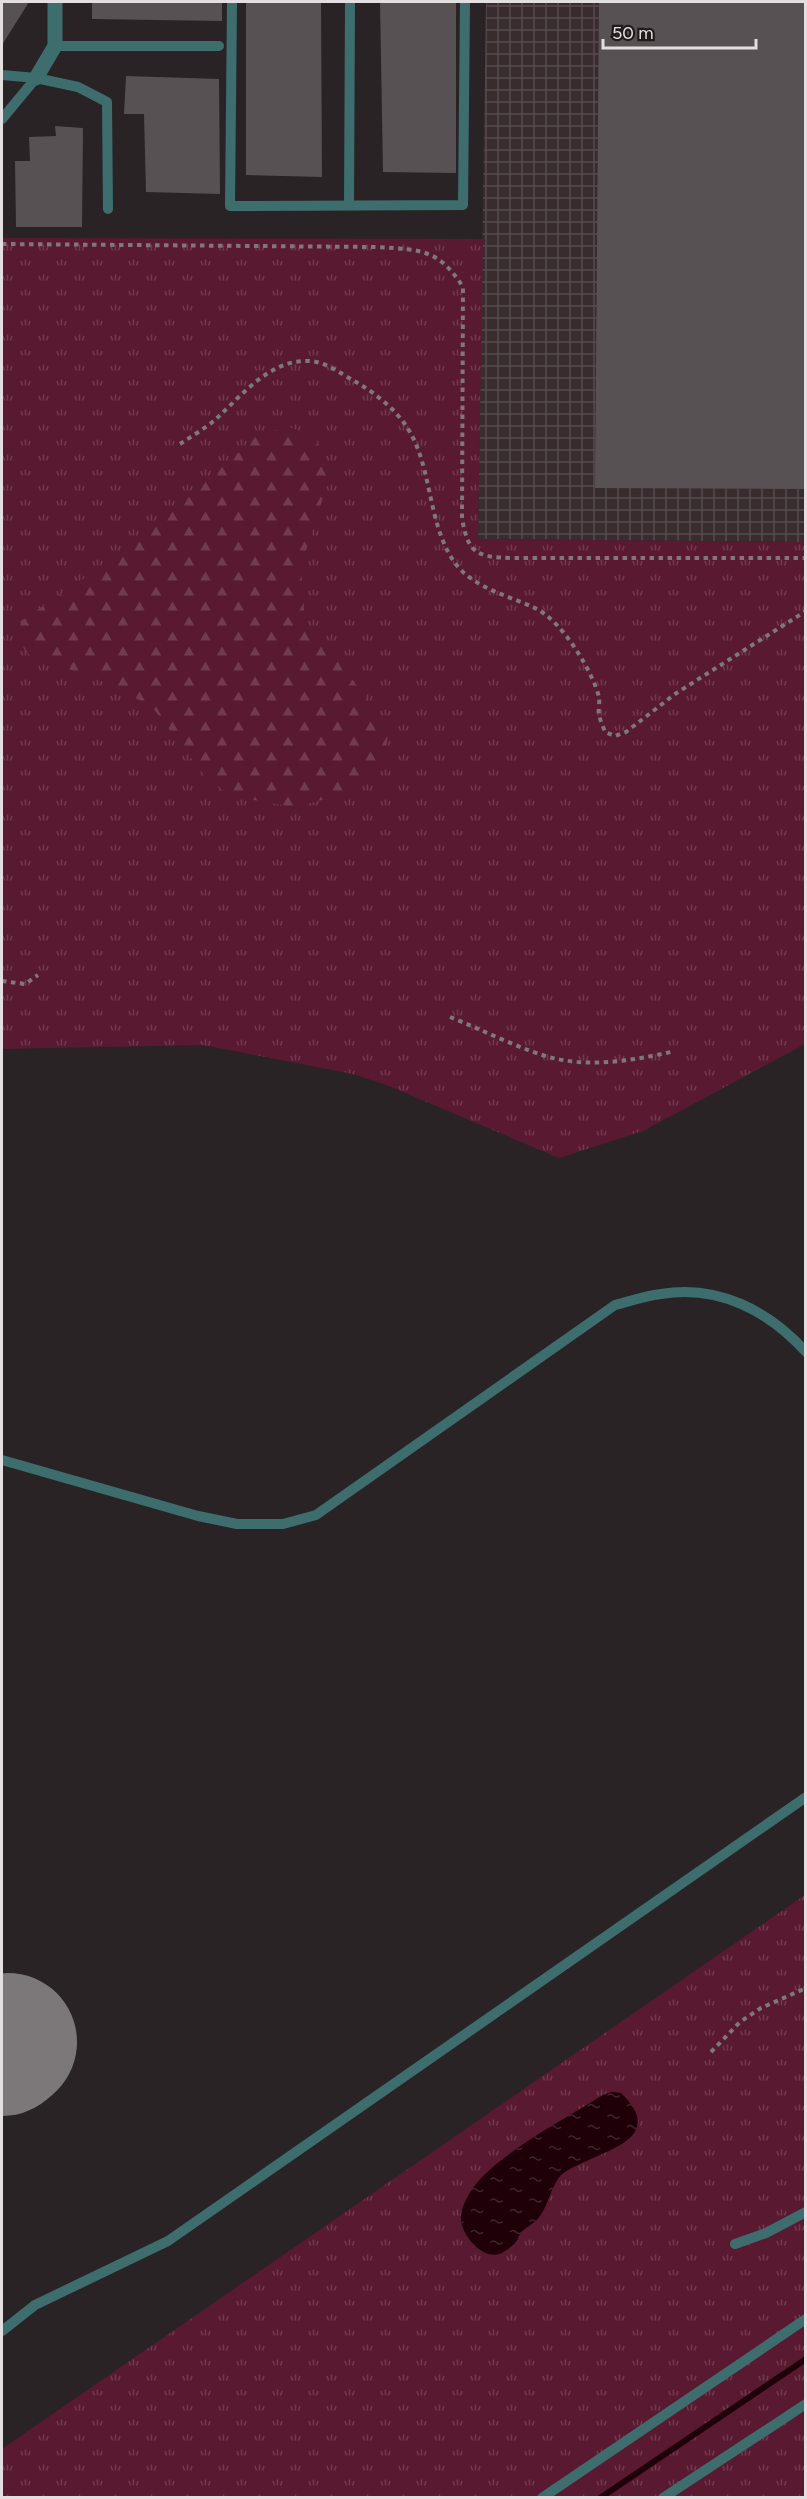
<svg xmlns="http://www.w3.org/2000/svg" width="807" height="2499" font-family="Figtree,sans-serif">
  <style>
    .industrial { fill: url(#industrial-grid) }
    .grass { fill: url(#grass-tufts) }
    .forest { fill: url(#forest-firs) }
    .water { fill: url(#water-ripples) }
    .lines { fill: none; stroke-linecap: round; stroke-linejoin: round }
    .stream { stroke: #1f0009; stroke-width: 6 }
    .taxiway { stroke: #7c7879; stroke-width: 56 }
    .runway { stroke: #7c7879; stroke-width: 138 }
    .building { fill: #585153 }
    .path { stroke: #7d7879; stroke-width: 4; stroke-dasharray: 4.5 4.5; stroke-linecap: butt }
    .lane { stroke: #3e6d6e; stroke-width: 10 }
    .street { stroke: #3e6d6e; stroke-width: 15 }
  </style>
  <defs>
    <pattern id="industrial-grid" width="8" height="8" patternUnits="userSpaceOnUse" patternTransform="scale(1.5)"><rect width="8" height="8" fill="#382c2f"/><path d="M0 4h8M4 0v8" fill="none" stroke="#554a4d"/></pattern>
    <pattern id="grass-tufts" width="24" height="20" patternUnits="userSpaceOnUse" patternTransform="scale(1.5)"><rect width="24" height="20" fill="#591931"/><path d="M3 7l-1-3M5 7V3M7 7l1-3M15 17l-1-3M17 17v-4M19 17l1-3" fill="none" stroke="#713a4f"/></pattern>
    <pattern id="forest-firs" width="22" height="20" patternUnits="userSpaceOnUse" patternTransform="scale(1.5)"><rect width="22" height="20" fill="#591931"/><path d="M5 1l3.5 6h-7zM16 11l3.5 6h-7z" fill="#713a4f"/></pattern>
    <pattern id="water-ripples" width="26" height="14" patternUnits="userSpaceOnUse" patternTransform="scale(1.5)"><rect width="26" height="14" fill="#1f0009"/><path d="M2 4q2-2 4 0t4 0M15 11q2-2 4 0t4 0" fill="none" stroke="#3f252d"/></pattern>
  </defs>
  <rect width="100%" height="100%" fill="#292325"/>
  <path class="industrial" d="M 486,2 L 805,2 L 805,542 L 478,539 Z"/>
  <path class="grass" d="M 2,238 L 483,239 L 478,539 L 805,542 L 805,1044 L 643,1131 L 559,1158 L 389,1086 L 353,1074 L 203,1045 L 2,1049 Z
    M 805,1895 L 805,2497 L 2,2497 L 2,2449 Z"/>
  <path class="forest" d="M 288,427 L 315,435 L 330,476 L 301,566 L 305,624 L 333,654 L 389,729 L 384,761 L 351,793 L 293,807 L 231,796 L 204,775 L 153,708 L 115,686 L 28,654 L 18,641 L 21,621 L 146,536 L 258,435 Z"/>
  <path class="water" d="M 612,2092 L 621,2093 C 677,2147 577,2153 558,2179 C 550,2191 548,2205 540,2216 C 535,2224 525,2227 520,2234 C 518,2237 518,2240 516,2242 C 514,2245 505,2251 502,2253 C 484,2262 462,2236 461,2220 C 460,2212 465,2201 469,2194 C 489,2158 567,2118 603,2095 Z"/>
  <g class="lines">
    <path class="stream" d="M 600,2498 L 806,2359"/>
    <path class="taxiway" d="M 2,2033 L 8,2042"/>
    <path class="runway" d="M 2,2047 L 8,2042"/>
  </g>
  <path class="building" d="M 2,2 L 29,2 L 2,45 Z
    M 92,2 L 222,2 L 222,21 L 92,19 Z
    M 246,2 L 321,2 L 322,177 L 246,175 Z
    M 380,2 L 456,2 L 456,173 L 383,172 Z
    M 599,2 L 806,2 L 806,489 L 595,488 Z
    M 126,76 L 219,79 L 220,194 L 146,192 L 144,114 L 124,114 Z
    M 55,126 L 83,128 L 82,227 L 16,227 L 15,161 L 30,161 L 29,137 L 56,136 Z"/>
  <g class="lines">
    <path class="path" d="M 2,244 L 377,247 C 420,250 438,248 463,287 L 462,518 C 468,554 477,557 512,558 L 806,558
      M 180,444 C 192,436 206,428 217,418 C 242,395 269,361 306,361 C 324,360 341,374 356,382 C 380,396 404,416 415,442 C 432,480 430,528 455,563 C 473,588 510,596 537,609 C 562,622 592,670 599,697 C 600,702 598,709 599,715 C 600,720 603,726 605,732 L 615,736 L 626,732 L 675,694 L 806,611
      M 2,981 L 25,984 L 38,975
      M 450,1017 C 481,1029 525,1052 557,1059 C 595,1067 634,1060 671,1052
      M 711,2052 L 740,2022 L 761,2008 L 806,1988"/>
    <path class="lane" d="M 232,2 L 230,206 L 463,205 L 465,2
      M 55,46 L 219,46
      M 2,75 L 36,78 L 78,87 L 107,102 L 108,209
      M 2,119 L 36,78
      M 349,205 L 350,2
      M 2,1460 L 198,1516 L 237,1524 L 283,1524 L 316,1515 L 615,1305 C 630,1301 645,1296 661,1294 C 718,1284 769,1311 806,1352
      M 735,2244 L 766,2233 L 806,2212
      M 2,2331 L 35,2305 L 168,2241 L 806,1797
      M 542,2498 L 806,2319
      M 663,2498 L 806,2404"/>
    <path class="street" d="M 36,78 L 55,46 L 55,2"/>
  </g>
  <rect width="807" height="2499" fill="none" stroke="#e3dfe0" stroke-width="6"/>
  <path d="M603 39v9h153v-9" fill="none" stroke="#e3dfe0" stroke-width="3"/>
  <text x="612" y="39" font-size="18" fill="#e3dfe0" stroke="#201a1b" stroke-width="4.5" paint-order="stroke">50 m</text>
</svg>
